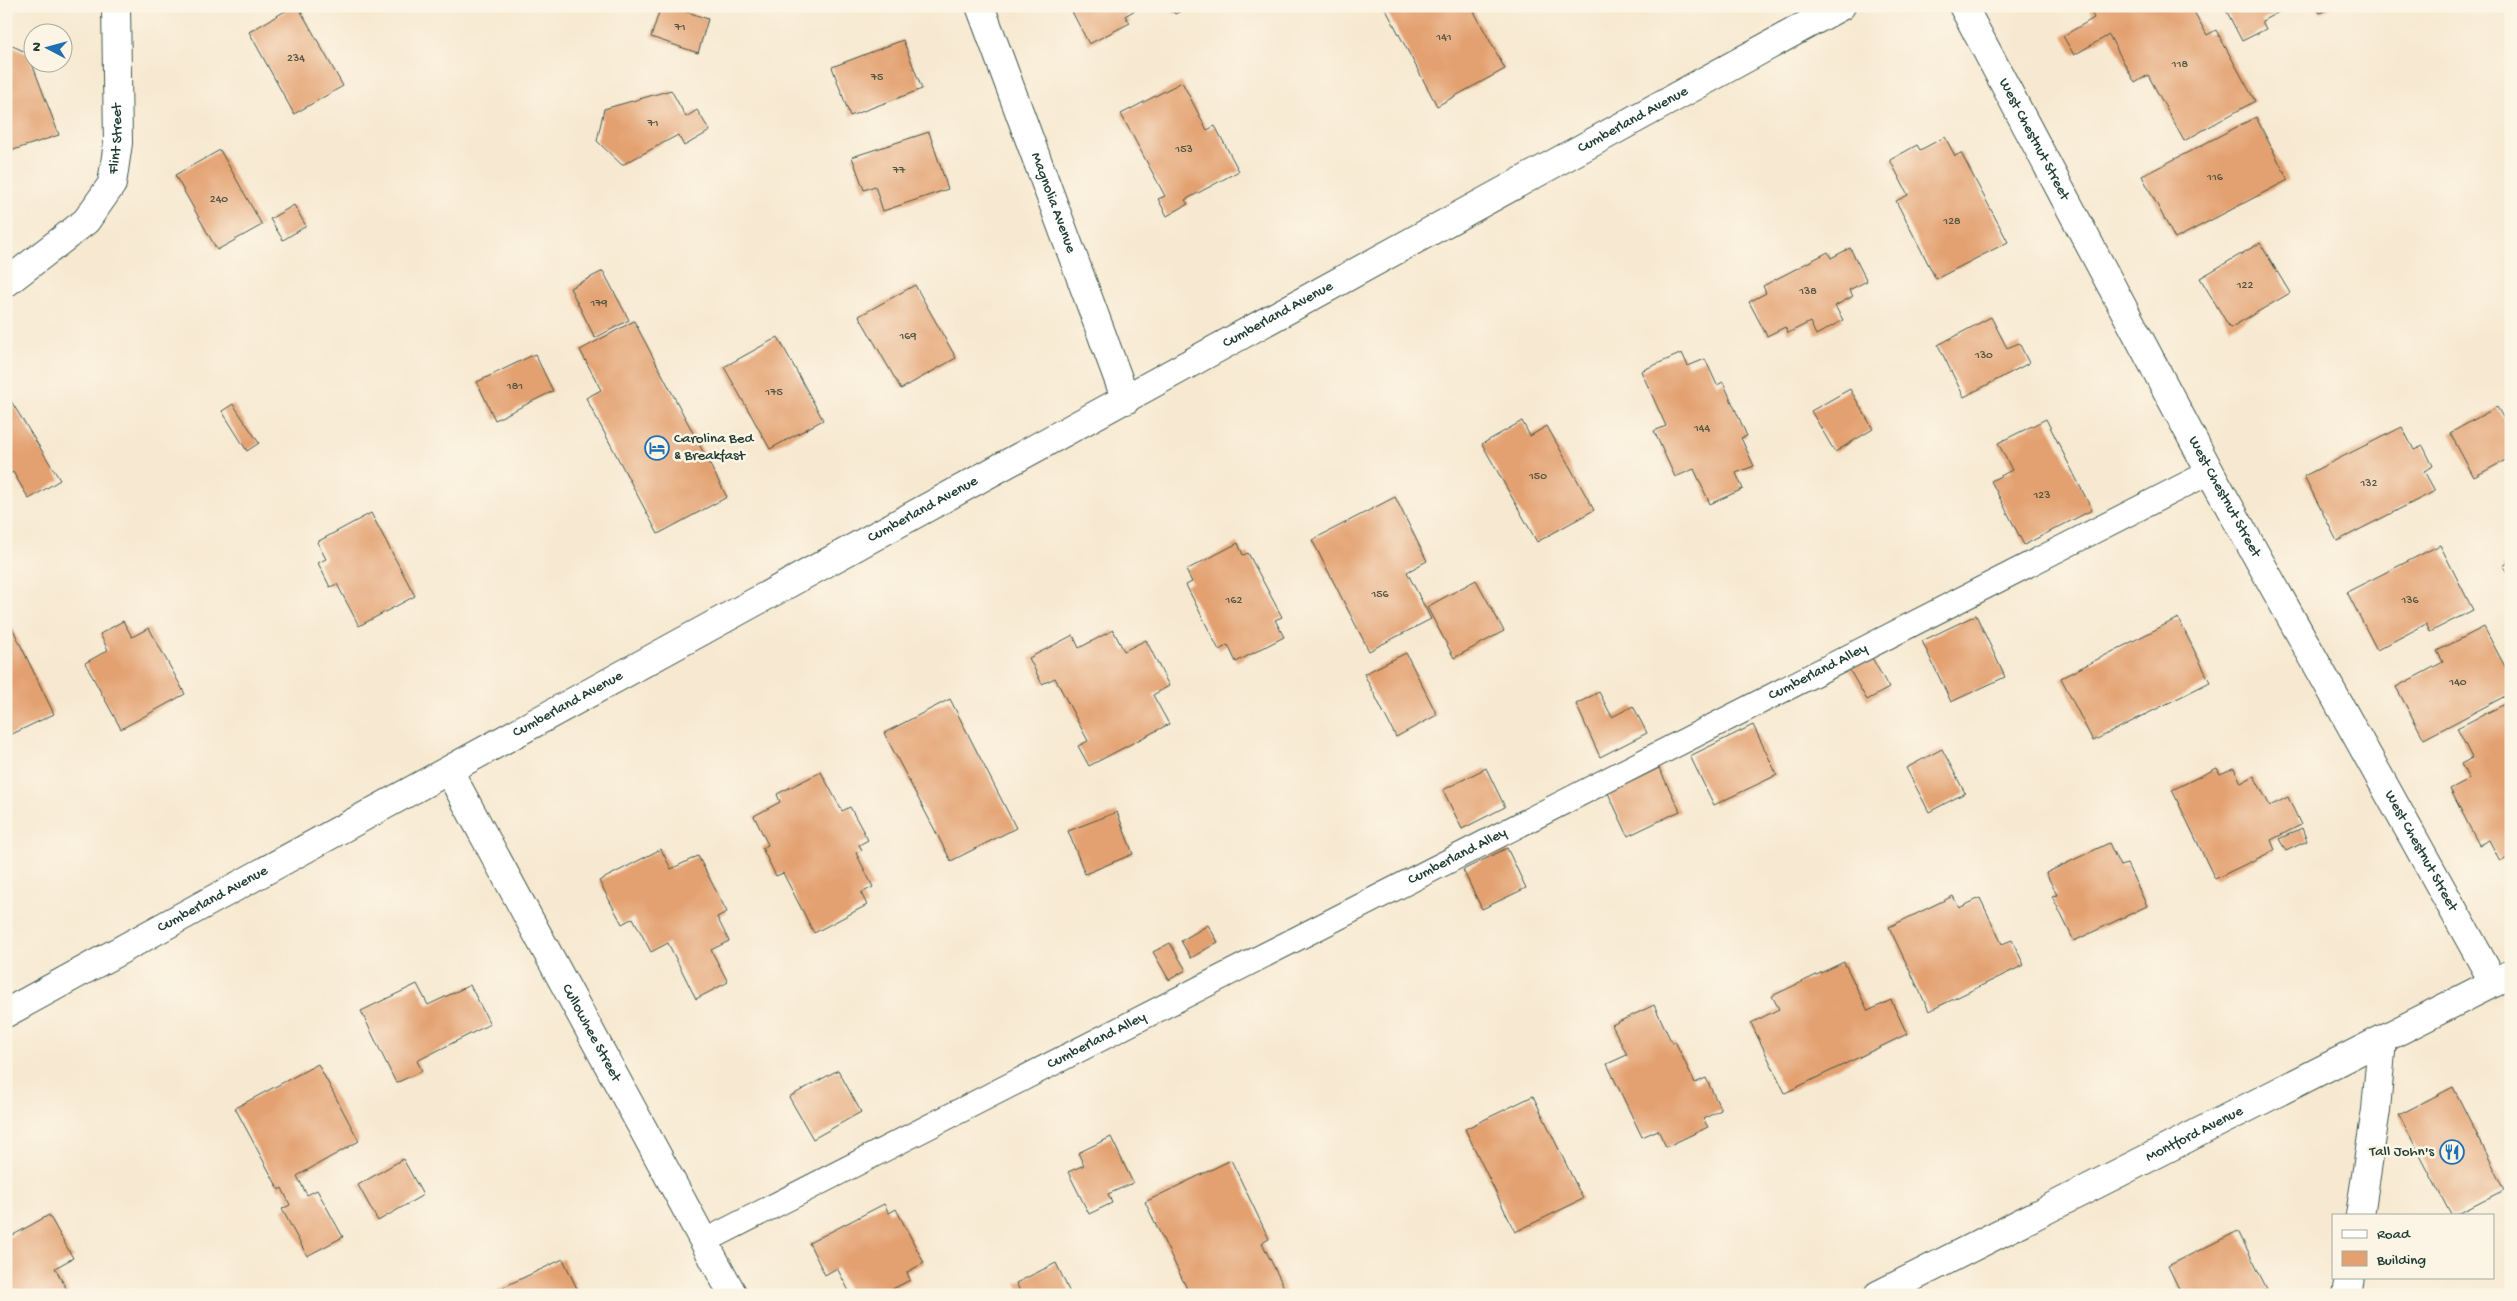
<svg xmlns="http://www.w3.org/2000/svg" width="2517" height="1301" font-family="'Gochi Hand',sans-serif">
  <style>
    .building { fill: #e3a070 }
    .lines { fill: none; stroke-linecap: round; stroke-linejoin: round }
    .service-casing { stroke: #3f574c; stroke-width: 26 }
    .minor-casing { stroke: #3f574c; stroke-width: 30 }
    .tertiary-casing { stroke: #3f574c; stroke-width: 30 }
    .service { stroke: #fff; stroke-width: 24 }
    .minor { stroke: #fff; stroke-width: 28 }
    .tertiary { stroke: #fff; stroke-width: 28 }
    .labels { text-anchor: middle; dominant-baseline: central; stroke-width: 5; stroke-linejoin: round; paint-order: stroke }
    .number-label { font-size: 12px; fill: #505643 }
    .street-label { font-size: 15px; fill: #1f3d34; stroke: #fcf5e5 }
    .poi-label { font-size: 15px; fill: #1f3d34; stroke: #fcf5e5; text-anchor: start }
  </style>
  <rect width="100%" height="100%" fill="#fcf5e5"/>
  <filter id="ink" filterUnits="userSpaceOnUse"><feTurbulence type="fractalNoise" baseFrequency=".02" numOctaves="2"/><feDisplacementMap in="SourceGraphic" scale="10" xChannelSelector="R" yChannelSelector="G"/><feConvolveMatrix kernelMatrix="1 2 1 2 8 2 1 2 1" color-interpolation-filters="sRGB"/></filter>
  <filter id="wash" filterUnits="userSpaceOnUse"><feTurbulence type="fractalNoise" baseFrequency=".0096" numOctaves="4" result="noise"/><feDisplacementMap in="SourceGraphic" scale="20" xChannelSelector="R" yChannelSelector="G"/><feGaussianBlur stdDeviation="1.12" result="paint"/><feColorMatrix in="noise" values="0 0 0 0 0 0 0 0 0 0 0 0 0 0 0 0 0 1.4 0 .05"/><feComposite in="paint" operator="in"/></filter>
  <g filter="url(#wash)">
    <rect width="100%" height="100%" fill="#f7e9d1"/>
    <g id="blocks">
      <path class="building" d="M 294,6 L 298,6 L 343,86 L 294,114 L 249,32 Z
        M 661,6 L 670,6 L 708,19 L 698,53 L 651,37 Z
        M 1069,6 L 1142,6 L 1125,16 L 1130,23 L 1089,44 Z
        M 1170,6 L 1190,6 L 1175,14 Z
        M 1384,6 L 1471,6 L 1505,69 L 1437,106 Z
        M 2088,6 L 2191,6 L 2207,35 L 2216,30 L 2255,101 L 2184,141 L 2148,75 L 2135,83 L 2109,35 L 2074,55 L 2063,36 L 2094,18 Z
        M 2224,6 L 2290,6 L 2262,21 L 2266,29 L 2242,41 Z
        M 2316,6 L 2334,6 L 2320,13 Z
        M 903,40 L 922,89 L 850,116 L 832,67 Z
        M 6,43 L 28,53 L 59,135 L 7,152 Z
        M 1182,82 L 1207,130 L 1215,126 L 1239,171 L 1185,200 L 1188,204 L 1167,216 L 1158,199 L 1165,196 L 1121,114 Z
        M 671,90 L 686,117 L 697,110 L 710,131 L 684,146 L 678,135 L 622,165 L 597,141 L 604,109 Z
        M 2256,117 L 2288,180 L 2175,239 L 2142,176 Z
        M 929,132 L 948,189 L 883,211 L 875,186 L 864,190 L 852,157 Z
        M 1945,137 L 1955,156 L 1961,153 L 2008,242 L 1936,279 L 1896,201 L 1908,195 L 1890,160 L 1917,145 L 1920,150 Z
        M 220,150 L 262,225 L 217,250 L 175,175 Z
        M 294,205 L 306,226 L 283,240 L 270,219 Z
        M 2260,243 L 2290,293 L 2230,328 L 2200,278 Z
        M 1850,248 L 1867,281 L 1849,290 L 1853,296 L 1835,306 L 1843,320 L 1816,335 L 1810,322 L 1788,333 L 1785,327 L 1767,336 L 1749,302 L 1766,293 L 1763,286 L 1828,252 L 1831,258 Z
        M 603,271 L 629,320 L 595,338 L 570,288 Z
        M 915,285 L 956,358 L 901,389 L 859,316 Z
        M 1991,317 L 2007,348 L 2019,343 L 2029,363 L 1964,397 L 1938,345 Z
        M 634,321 L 727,497 L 658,534 L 586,398 L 601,390 L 580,350 Z
        M 778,337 L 823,420 L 770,449 L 724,367 Z
        M 1682,353 L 1688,366 L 1705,359 L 1717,385 L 1723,382 L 1747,436 L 1741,438 L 1754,466 L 1736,473 L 1743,489 L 1710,504 L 1694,469 L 1675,477 L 1654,431 L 1666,426 L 1641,371 Z
        M 535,354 L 553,391 L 495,420 L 477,382 Z
        M 1850,389 L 1873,429 L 1835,452 L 1811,411 Z
        M 6,393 L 60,480 L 29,499 L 13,472 L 6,476 Z
        M 233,404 L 259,443 L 247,451 L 222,411 Z
        M 2497,407 L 2511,431 L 2511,457 L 2474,477 L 2450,433 Z
        M 2046,419 L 2092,510 L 2024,545 L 1991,481 L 2012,470 L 1998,443 Z
        M 1522,421 L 1530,436 L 1547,426 L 1594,510 L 1537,542 L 1482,444 Z
        M 2402,427 L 2414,450 L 2423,446 L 2433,466 L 2424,471 L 2435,491 L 2337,541 L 2304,476 Z
        M 1395,497 L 1427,561 L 1407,572 L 1431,619 L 1369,651 L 1312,540 Z
        M 371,513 L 415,596 L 359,626 L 337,584 L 330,587 L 318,563 L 326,559 L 317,542 Z
        M 1238,543 L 1243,555 L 1248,553 L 1282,617 L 1275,620 L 1284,637 L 1236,662 L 1228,645 L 1219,650 L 1186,585 L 1192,582 L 1186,570 Z
        M 2440,545 L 2473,610 L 2430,632 L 2426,624 L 2377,650 L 2347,592 Z
        M 2511,561 L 2511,579 L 2503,566 Z
        M 1476,580 L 1504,631 L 1454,658 L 1427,607 Z
        M 6,615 L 54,714 L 6,737 Z
        M 1976,615 L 2005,677 L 1951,702 L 1922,641 Z
        M 2178,618 L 2210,682 L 2093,741 L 2061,678 Z
        M 123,621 L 132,637 L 149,628 L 185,694 L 121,729 L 85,663 L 108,650 L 100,634 Z
        M 2484,627 L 2511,678 L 2511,693 L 2424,739 L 2396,687 L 2443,662 L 2437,651 Z
        M 1113,630 L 1124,651 L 1146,640 L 1169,686 L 1153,695 L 1169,724 L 1089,766 L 1078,746 L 1088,741 L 1055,678 L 1042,684 L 1029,658 L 1073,635 L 1079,648 Z
        M 1406,653 L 1437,715 L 1396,737 L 1364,674 Z
        M 1871,656 L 1889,688 L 1867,700 L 1849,669 Z
        M 1599,692 L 1612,717 L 1633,706 L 1647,733 L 1600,757 L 1576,704 Z
        M 950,699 L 1016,828 L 951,861 L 884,733 Z
        M 2511,701 L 2511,855 L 2500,861 L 2489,840 L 2479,845 L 2450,789 L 2469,779 L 2461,764 L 2472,758 L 2457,728 Z
        M 1753,725 L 1777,775 L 1714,805 L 1690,756 Z
        M 1942,749 L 1965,793 L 1929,812 L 1906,768 Z
        M 1486,768 L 1505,807 L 1462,829 L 1443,790 Z
        M 1659,768 L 1680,811 L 1628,836 L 1608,793 Z
        M 2217,768 L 2220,774 L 2234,768 L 2241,783 L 2254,776 L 2270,806 L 2288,797 L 2301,825 L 2271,840 L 2275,850 L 2215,879 L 2172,790 Z
        M 821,772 L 842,811 L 850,807 L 868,840 L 859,845 L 862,850 L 856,853 L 873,887 L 861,893 L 867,905 L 814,933 L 783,873 L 776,876 L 762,848 L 768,845 L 754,816 L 780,802 L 777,794 Z
        M 1117,812 L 1133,854 L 1085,874 L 1068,831 Z
        M 2302,828 L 2307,841 L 2286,851 L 2279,839 Z
        M 2109,843 L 2120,866 L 2127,864 L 2147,906 L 2074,941 L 2052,896 L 2057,895 L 2046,873 Z
        M 1507,848 L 1526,888 L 1482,909 L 1463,870 Z
        M 661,849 L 671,869 L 698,856 L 727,912 L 717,917 L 729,941 L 711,950 L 728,982 L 696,999 L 668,943 L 651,952 L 633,918 L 622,924 L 599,881 Z
        M 1953,896 L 1959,908 L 1980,898 L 2002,944 L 2012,940 L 2024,965 L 1929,1011 L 1889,927 Z
        M 1208,925 L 1218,942 L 1191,958 L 1181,941 Z
        M 1170,943 L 1186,970 L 1169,980 L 1153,952 Z
        M 1844,962 L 1868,1011 L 1891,1000 L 1907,1034 L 1785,1093 L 1751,1023 L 1779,1009 L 1772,996 Z
        M 417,984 L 428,1005 L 470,985 L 490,1024 L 417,1061 L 422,1071 L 396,1083 L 361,1011 Z
        M 1654,1005 L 1672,1043 L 1675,1041 L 1695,1083 L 1706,1078 L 1721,1110 L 1703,1119 L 1708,1127 L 1666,1147 L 1658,1130 L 1642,1137 L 1607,1064 L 1627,1055 L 1612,1025 Z
        M 318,1064 L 359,1141 L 297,1176 L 307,1195 L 317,1190 L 343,1237 L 307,1256 L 282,1209 L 290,1205 L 282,1188 L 279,1190 L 235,1108 Z
        M 838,1070 L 861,1112 L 813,1139 L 789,1097 Z
        M 2453,1087 L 2505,1190 L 2456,1215 L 2451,1215 L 2399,1115 Z
        M 1533,1096 L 1583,1199 L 1515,1232 L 1465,1129 Z
        M 1111,1137 L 1133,1183 L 1108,1194 L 1112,1203 L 1089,1214 L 1068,1172 L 1084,1165 L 1078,1153 Z
        M 403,1159 L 423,1195 L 378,1221 L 358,1185 Z
        M 1231,1160 L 1269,1239 L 1262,1243 L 1288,1295 L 1190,1295 L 1145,1202 Z
        M 884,1204 L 889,1213 L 896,1209 L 924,1263 L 907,1272 L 910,1280 L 881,1295 L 851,1295 L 837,1268 L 825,1275 L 809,1243 Z
        M 49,1215 L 73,1258 L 55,1268 L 70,1295 L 6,1295 L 6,1239 Z
        M 2238,1231 L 2267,1289 L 2255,1295 L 2182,1295 L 2168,1266 Z
        M 563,1259 L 580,1295 L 497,1295 L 495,1291 Z
        M 1056,1263 L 1071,1295 L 1022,1295 L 1016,1283 Z"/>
    </g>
  </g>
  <g filter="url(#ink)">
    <use href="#blocks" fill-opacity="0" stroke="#3f574c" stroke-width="1"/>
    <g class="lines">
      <g class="service-casing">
        <g id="service">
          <path id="s1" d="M 705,1241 L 2210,472"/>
        </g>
      </g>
      <g class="minor-casing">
        <g id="minor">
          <path id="s2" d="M 980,6 L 1126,400"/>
          <path id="s3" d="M 6,283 L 86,221 L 112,184 L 118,143 L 116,6"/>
          <path id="s4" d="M 449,771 L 733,1295"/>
          <path id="s5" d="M 6,1013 L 1841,6"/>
          <path d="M 2360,1215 L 2376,1110 L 2382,1040"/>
          <path d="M 2347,1295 L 2350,1277"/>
        </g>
      </g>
      <g class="tertiary-casing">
        <g id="tertiary">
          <path id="s6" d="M 1963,6 L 2210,472 L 2494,983"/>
          <path id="s7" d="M 1878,1295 L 2509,975"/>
        </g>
      </g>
      <use href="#service" class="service"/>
      <use href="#minor" class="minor"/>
      <use href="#tertiary" class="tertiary"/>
    </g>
  </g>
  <defs>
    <g id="hotel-ring" transform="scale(1.25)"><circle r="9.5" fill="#fcf5e5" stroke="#1f6fb2" stroke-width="1.5"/><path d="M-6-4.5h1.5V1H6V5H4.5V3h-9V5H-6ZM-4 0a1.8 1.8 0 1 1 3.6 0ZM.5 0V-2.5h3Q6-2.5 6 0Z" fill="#1f6fb2"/></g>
    <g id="restaurant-ring" transform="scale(1.25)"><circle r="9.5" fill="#fcf5e5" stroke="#1f6fb2" stroke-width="1.5"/><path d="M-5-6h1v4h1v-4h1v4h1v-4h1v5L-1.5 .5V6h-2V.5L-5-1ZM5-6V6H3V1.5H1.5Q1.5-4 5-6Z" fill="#1f6fb2"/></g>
  </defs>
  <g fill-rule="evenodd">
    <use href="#hotel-ring" x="657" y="448"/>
    <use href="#restaurant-ring" x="2452" y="1152"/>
  </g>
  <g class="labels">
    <g class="number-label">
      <text x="680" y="28">71</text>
      <text x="1444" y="38">141</text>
      <text x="296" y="59">234</text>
      <text x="2180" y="65">118</text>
      <text x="877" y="78">75</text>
      <text x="653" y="124">71</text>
      <text x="1184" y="150">153</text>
      <text x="899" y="171">77</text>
      <text x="2215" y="178">116</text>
      <text x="219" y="200">240</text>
      <text x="1952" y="222">128</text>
      <text x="2245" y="286">122</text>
      <text x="1808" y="292">138</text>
      <text x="599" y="304">179</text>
      <text x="908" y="337">169</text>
      <text x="1984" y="356">130</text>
      <text x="515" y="387">181</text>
      <text x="774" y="393">175</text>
      <text x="1702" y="429">144</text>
      <text x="1538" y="477">150</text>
      <text x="2369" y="484">132</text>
      <text x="2042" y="496">123</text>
      <text x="1380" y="595">156</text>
      <text x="1234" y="601">162</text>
      <text x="2410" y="601">136</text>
      <text x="2458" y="683">140</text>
    </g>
    <g class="street-label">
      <text stroke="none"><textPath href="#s5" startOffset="1856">Cumberland Avenue</textPath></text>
      <text stroke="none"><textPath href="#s3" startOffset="192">Flint Street</textPath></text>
      <text stroke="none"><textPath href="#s6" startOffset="151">West Chestnut Street</textPath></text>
      <text stroke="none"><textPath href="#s2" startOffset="210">Magnolia Avenue</textPath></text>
      <text stroke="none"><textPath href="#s5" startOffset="1451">Cumberland Avenue</textPath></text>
      <text stroke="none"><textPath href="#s6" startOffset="556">West Chestnut Street</textPath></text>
      <text stroke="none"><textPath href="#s5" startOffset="1046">Cumberland Avenue</textPath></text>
      <text stroke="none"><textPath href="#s1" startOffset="1250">Cumberland Alley</textPath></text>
      <text stroke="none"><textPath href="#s5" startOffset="641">Cumberland Avenue</textPath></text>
      <text stroke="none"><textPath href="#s6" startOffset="961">West Chestnut Street</textPath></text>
      <text stroke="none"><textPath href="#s1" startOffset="845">Cumberland Alley</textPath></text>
      <text stroke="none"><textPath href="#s5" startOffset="236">Cumberland Avenue</textPath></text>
      <text stroke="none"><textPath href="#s4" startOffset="298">Cullowhee Street</textPath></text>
      <text stroke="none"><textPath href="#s1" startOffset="440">Cumberland Alley</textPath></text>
      <text stroke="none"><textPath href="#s7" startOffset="355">Montford Avenue</textPath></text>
    </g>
    <g class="poi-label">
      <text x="674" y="439">Carolina Bed<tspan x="674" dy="17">&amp; Breakfast</tspan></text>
      <text x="2434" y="1152" text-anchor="end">Tall John's</text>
    </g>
  </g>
  <rect width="2517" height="1301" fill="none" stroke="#fcf5e5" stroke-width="25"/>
  <rect x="2332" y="1214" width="162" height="65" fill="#fcf5e5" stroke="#a4ab9e"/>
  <rect x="2342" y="1230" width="25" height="8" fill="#ffffff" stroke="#a4ab9e"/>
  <text x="2377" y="1238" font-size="15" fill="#1f3d34">Road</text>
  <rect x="2342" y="1251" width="25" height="15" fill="#e3a070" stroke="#a4ab9e"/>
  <text x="2377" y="1264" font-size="15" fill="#1f3d34">Building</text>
  <g transform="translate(48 48) rotate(276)"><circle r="24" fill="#fcf5e5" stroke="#a4ab9e"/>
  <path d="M0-4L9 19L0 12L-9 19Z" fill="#1f6fb2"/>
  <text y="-8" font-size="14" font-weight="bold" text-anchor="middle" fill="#1f3d34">N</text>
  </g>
</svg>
